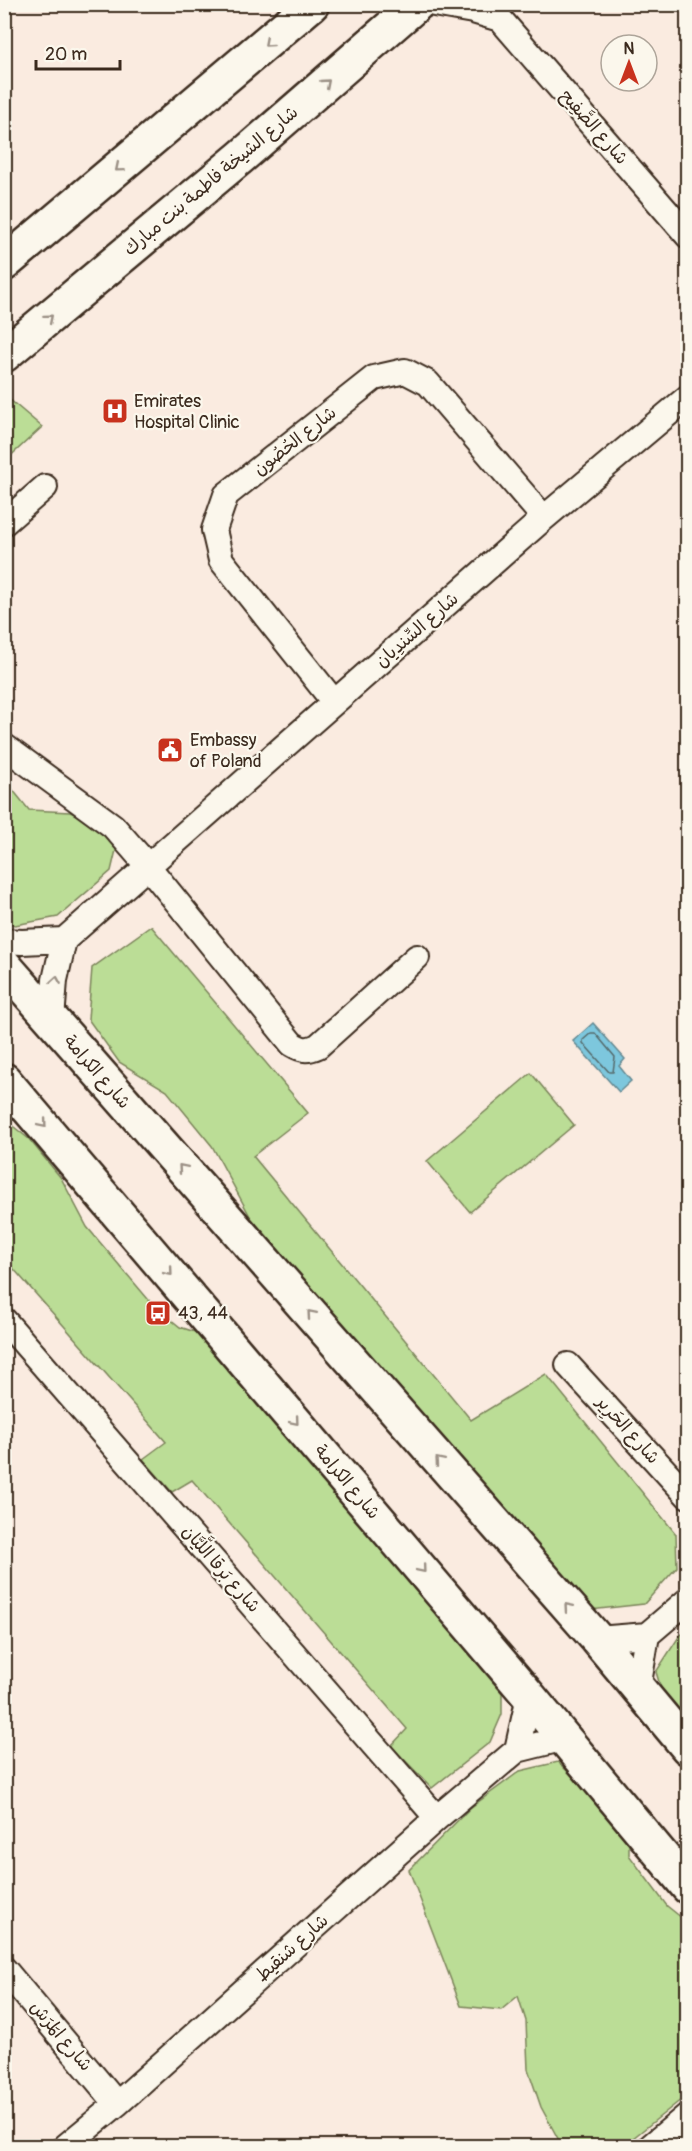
<svg xmlns="http://www.w3.org/2000/svg" width="692" height="2151" font-family="Pangolin,'Playpen Sans Arabic',sans-serif">
  <style>
    .green { fill: #bbdd96; stroke: #7b845a; stroke-width: 1.5 }
    .water { fill: #7dc7dd; stroke: #638891; stroke-width: 1.5 }
    .lines { fill: none; stroke-linecap: round; stroke-linejoin: round }
    .shore { stroke: #55696a; stroke-width: 1.5 }
    .street-casing { stroke: #3b2a1e; stroke-width: 28 }
    .secondary-casing { stroke: #3b2a1e; stroke-width: 38 }
    .street { stroke: #fbf7ec; stroke-width: 24 }
    .secondary { stroke: #fbf7ec; stroke-width: 33 }
    .oneway { stroke: #9b9085 }
    .labels { text-anchor: middle; dominant-baseline: central; stroke-width: 4.5; stroke-linejoin: round; paint-order: stroke }
    .street-label { font-size: 18px; fill: #3b2a1e; stroke: #fbf7ec }
    .poi-label { font-size: 18px; fill: #3b2a1e; stroke: #fbf7ec; text-anchor: start }
  </style>
  <rect width="100%" height="100%" fill="#faebe0"/>
  <filter id="ink" filterUnits="userSpaceOnUse"><feTurbulence type="fractalNoise" baseFrequency=".0167" numOctaves="2"/><feDisplacementMap in="SourceGraphic" scale="12" xChannelSelector="R" yChannelSelector="G"/><feConvolveMatrix kernelMatrix="1 2 1 2 8 2 1 2 1" color-interpolation-filters="sRGB"/></filter>
  <g filter="url(#ink)">
    <path class="green" d="M 9,399 L 42,427 L 5,461 L 5,403 Z
      M 4,779 L 29,810 L 70,812 L 91,821 L 117,846 L 111,871 L 58,917 L 15,925 L 5,922 Z
      M 151,926 L 308,1113 L 253,1156 L 471,1420 L 546,1374 L 676,1534 L 677,1567 L 644,1604 L 590,1610 L 251,1218 L 212,1146 L 167,1091 L 119,1062 L 88,1019 L 92,968 Z
      M 531,1073 L 574,1125 L 470,1212 L 427,1161 Z
      M 4,1119 L 29,1139 L 61,1178 L 87,1227 L 153,1305 L 180,1327 L 201,1334 L 502,1693 L 502,1714 L 490,1742 L 432,1788 L 391,1746 L 407,1729 L 192,1480 L 172,1492 L 143,1459 L 166,1442 L 5,1259 Z
      M 687,1632 L 687,1729 L 665,1702 L 656,1672 L 680,1635 Z
      M 558,1762 L 629,1832 L 629,1855 L 667,1906 L 687,1922 L 687,2095 L 623,2146 L 562,2146 L 541,2107 L 528,2069 L 526,2021 L 518,1996 L 501,2010 L 461,2006 L 409,1870 L 470,1808 L 520,1771 Z"/>
    <path class="water" d="M 593,1023 L 625,1059 L 619,1066 L 631,1081 L 619,1092 L 573,1041 Z"/>
    <g class="lines">
      <path class="shore" d="M 591,1033 L 595,1033 L 615,1057 L 613,1072 L 609,1072 L 583,1043 L 583,1040 Z"/>
      <g class="street-casing">
        <path id="street" d="M 434,4 L 473,11 L 500,19 L 688,236
          M 4,523 L 45,487
          M 334,702 L 221,560 L 214,530 L 226,495 L 374,378 L 405,371 L 428,383 L 544,518
          M 4,746 L 113,826 L 147,865 L 292,1044 C 302,1050 307,1051 318,1046 L 417,957
          M 4,941 L 22,942 L 64,940
          M 52,1020 L 55,980 L 64,940 L 544,518 L 688,397
          M 4,1320 L 437,1818
          M 568,1365 L 688,1496
          M 597,1639 L 647,1635 L 688,1600
          M 638,1689 L 647,1635
          M 517,1750 L 529,1696
          M 4,1969 L 117,2104
          M 66,2146 L 117,2104 L 437,1818 L 517,1750 L 565,1738
          M 651,2146 L 688,2115"/>
      </g>
      <g class="secondary-casing">
        <path id="secondary" d="M 4,264 L 312,4
          M 4,355 L 241,157 L 417,4
          M 4,965 L 597,1639 L 688,1748
          M 4,1080 L 529,1696 L 688,1887"/>
      </g>
      <use href="#street" class="street"/>
      <use href="#secondary" class="secondary"/>
    </g>
    <defs><path id="oneway-chevron" d="M-2-3.5L2.5 0L-2 3.5" fill="none" stroke-width="1.6" stroke-linecap="round" stroke-linejoin="round" transform="scale(1.5)"/></defs>
    <g class="oneway">
      <use href="#oneway-chevron" transform="translate(268 43) rotate(139)"/>
      <use href="#oneway-chevron" transform="translate(326 83) rotate(-41)"/>
      <use href="#oneway-chevron" transform="translate(119 168) rotate(140)"/>
      <use href="#oneway-chevron" transform="translate(49 318) rotate(-40)"/>
      <use href="#oneway-chevron" transform="translate(56 980) rotate(-81)"/>
      <use href="#oneway-chevron" transform="translate(43 1124) rotate(50)"/>
      <use href="#oneway-chevron" transform="translate(182 1168) rotate(-131)"/>
      <use href="#oneway-chevron" transform="translate(169 1272) rotate(50)"/>
      <use href="#oneway-chevron" transform="translate(311 1314) rotate(-131)"/>
      <use href="#oneway-chevron" transform="translate(295 1421) rotate(50)"/>
      <use href="#oneway-chevron" transform="translate(439 1461) rotate(-131)"/>
      <use href="#oneway-chevron" transform="translate(422 1569) rotate(50)"/>
      <use href="#oneway-chevron" transform="translate(568 1607) rotate(-131)"/>
    </g>
  </g>
  <defs>
    <g id="hospital-square" transform="scale(1.35)"><rect x="-9" y="-9" width="18" height="18" rx="4" fill="#c8321e" stroke="#fbf7ec"/><path d="M-5-5h3v3.5h4V-5h3V5h-3V1.5h-4V5h-3Z" fill="#fff"/></g>
    <g id="civic-square" transform="scale(1.35)"><rect x="-9" y="-9" width="18" height="18" rx="4" fill="#c8321e" stroke="#fbf7ec"/><path d="M-.6-6.5H3V-4.5H.6V-3L4-1V1h2V6H-6V1h2V-1L-.6-3ZM-1.2 2.5V6h2.4V2.5Z" fill="#fff"/></g>
    <g id="bus-square" transform="scale(1.35)"><rect x="-9" y="-9" width="18" height="18" rx="4" fill="#c8321e" stroke="#fbf7ec"/><path d="M-5-6H5V4H4V6H2V4H-2V6H-4V4H-5ZM-3.5-4V0h7V-4ZM-3.5 1.2v1.5H-2V1.2ZM2 1.2v1.5H3.5V1.2Z" fill="#fff"/></g>
  </defs>
  <g fill-rule="evenodd">
    <use href="#hospital-square" x="115" y="411"/>
    <use href="#civic-square" x="170" y="750"/>
    <use href="#bus-square" x="158" y="1313"/>
  </g>
  <g class="labels">
    <g class="street-label">
      <text transform="translate(594 127) rotate(49)">شارع الصَّفِيح</text>
      <text transform="translate(211 181) rotate(-40)">شارع الشيخة فاطمة بنت مبارك</text>
      <text transform="translate(295 441) rotate(-38)">شارع الحُصُون</text>
      <text transform="translate(417 630) rotate(-41)">شارع السِّندِيان</text>
      <text transform="translate(97 1072) rotate(49)">شارع الكرامة</text>
      <text transform="translate(628 1430) rotate(48)">شارع الحَرِير</text>
      <text transform="translate(347 1482) rotate(50)">شارع الكرامة</text>
      <text transform="translate(221 1569) rotate(49)">شارع بَرقا اللَّيَّان</text>
      <text transform="translate(292 1948) rotate(-42)">شارع شنقيط</text>
      <text transform="translate(61 2036) rotate(50)">شارع المَرَش</text>
    </g>
    <g class="poi-label">
      <text x="134" y="401">Emirates<tspan x="134" dy="21">Hospital Clinic</tspan></text>
      <text x="190" y="740">Embassy<tspan x="190" dy="21">of Poland</tspan></text>
      <text x="178" y="1313">43, 44</text>
    </g>
  </g>
  <rect width="692" height="2151" fill="none" stroke="#fbf7ec" stroke-width="24"/>
  <rect x="12" y="12" width="668" height="2127" fill="none" stroke="#3b2a1e" stroke-width="2" filter="url(#ink)"/>
  <g transform="translate(629 63)"><circle r="28" fill="#fbf7ec" stroke="#aea59a" stroke-width="1.5"/>
  <path d="M0-4.5L10 22L0 15L-10 22Z" fill="#c8321e"/>
  <text y="-9" font-size="16" font-weight="bold" text-anchor="middle" fill="#3b2a1e">N</text>
  </g>
  <path d="M36 60v9h84v-9" fill="none" stroke="#3b2a1e" stroke-width="3"/>
  <text x="45" y="60" font-size="18" fill="#3b2a1e" stroke="#fbf7ec" stroke-width="4.5" paint-order="stroke">20 m</text>
</svg>
